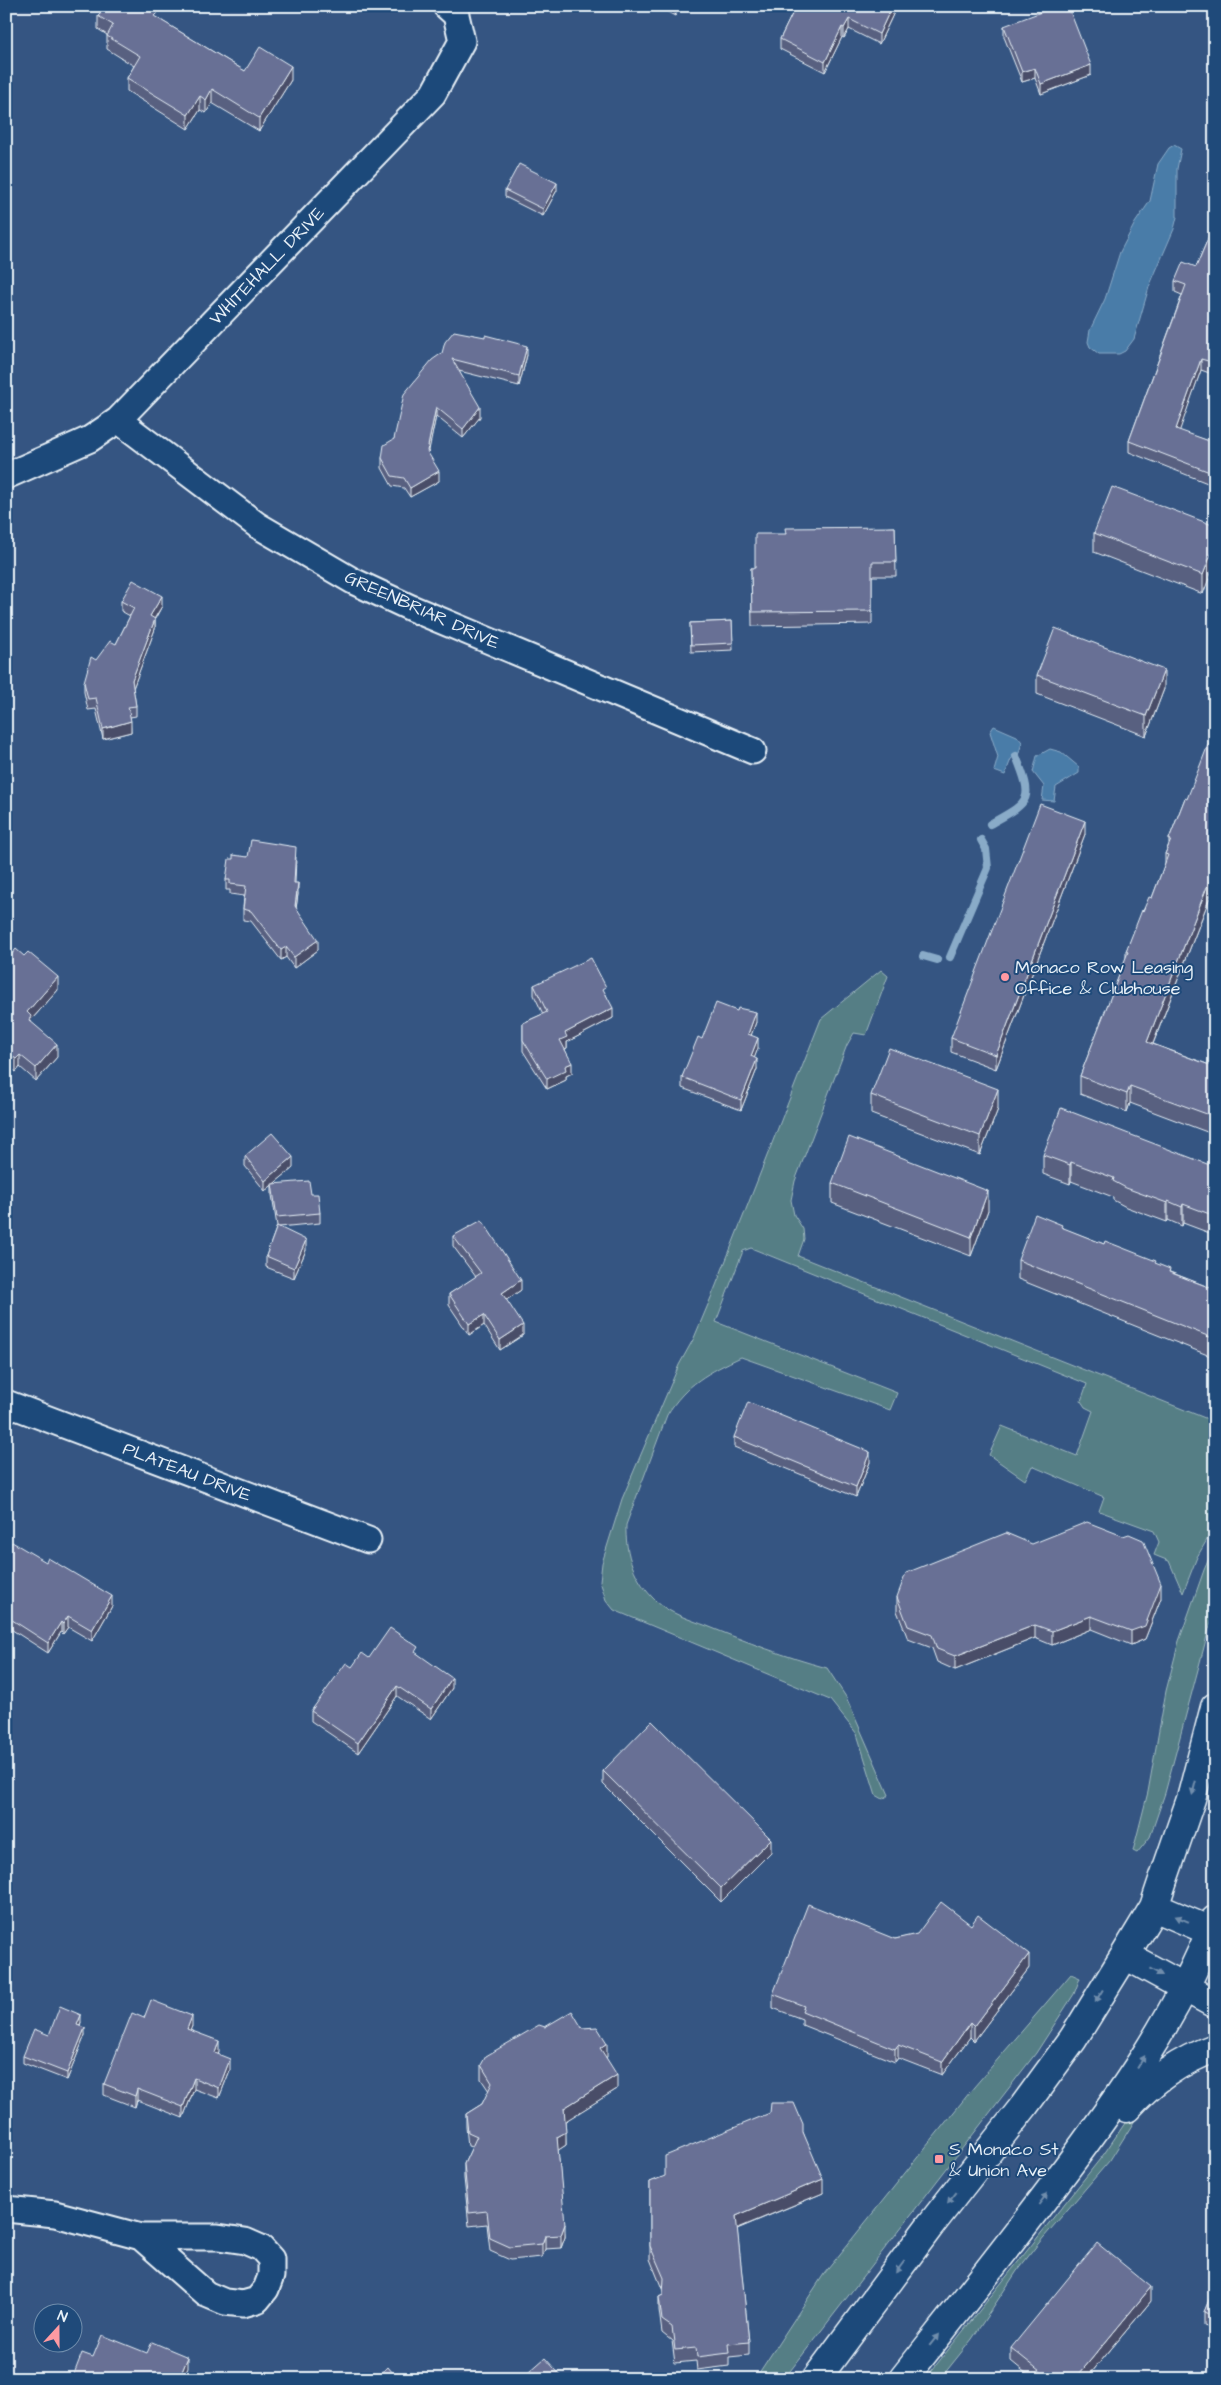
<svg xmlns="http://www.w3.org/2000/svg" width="1221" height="2385" font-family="'Architects Daughter',sans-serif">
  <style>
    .green { fill: #547e85; stroke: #9eb8be }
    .water { fill: #4a7ca8; stroke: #89abc8 }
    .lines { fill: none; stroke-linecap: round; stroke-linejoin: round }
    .stream { stroke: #89abc8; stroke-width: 8 }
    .street-casing { stroke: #e8f1f8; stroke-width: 29 }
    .secondary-casing { stroke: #e8f1f8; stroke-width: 31 }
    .street { stroke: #1f4a7a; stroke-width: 25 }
    .secondary { stroke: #1f4a7a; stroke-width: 28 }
    .wall { fill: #596080; stroke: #e8f1f8 }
    .shaded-wall { fill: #494e68; stroke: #e8f1f8 }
    .building { fill: #687095; stroke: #e8f1f8 }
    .oneway { fill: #6f8dac }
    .poi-dot { fill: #ff9aa2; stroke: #1f4a7a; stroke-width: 2 }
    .labels { text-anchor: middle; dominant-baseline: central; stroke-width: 4; stroke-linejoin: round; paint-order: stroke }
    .street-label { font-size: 18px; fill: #e8f1f8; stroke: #1f4a7a }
    .poi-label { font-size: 18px; fill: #e8f1f8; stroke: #1f4a7a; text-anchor: start }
  </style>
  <rect width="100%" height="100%" fill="#355582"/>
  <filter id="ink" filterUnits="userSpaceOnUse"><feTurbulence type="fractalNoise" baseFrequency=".02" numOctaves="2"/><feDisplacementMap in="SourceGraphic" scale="10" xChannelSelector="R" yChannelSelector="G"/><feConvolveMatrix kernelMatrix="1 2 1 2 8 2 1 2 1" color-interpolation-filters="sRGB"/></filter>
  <g filter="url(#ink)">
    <path class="green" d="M 881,970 L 888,976 L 866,1035 L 854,1033 L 847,1045 L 795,1181 L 791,1200 L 794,1215 L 803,1229 L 804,1239 L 798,1256 L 1215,1422 L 1215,1526 L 1197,1557 L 1183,1593 L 1169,1561 L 1154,1555 L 1159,1542 L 1154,1531 L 1099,1511 L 1104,1497 L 1032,1466 L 1025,1480 L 989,1455 L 1002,1426 L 1077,1456 L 1093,1411 L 1085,1407 L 1081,1401 L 1087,1384 L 751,1248 L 743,1251 L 716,1322 L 897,1393 L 890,1410 L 741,1357 C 709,1372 686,1384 667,1415 L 626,1525 C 625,1554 634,1580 656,1601 C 668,1613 691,1620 707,1626 C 747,1642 786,1657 827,1668 L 846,1697 L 889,1795 L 883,1799 L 876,1795 L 857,1734 L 830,1700 L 614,1610 L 606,1600 L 600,1581 L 602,1563 L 622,1499 L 679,1365 L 694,1338 L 715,1288 L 821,1019 Z
      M 1215,1545 L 1215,1606 L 1165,1793 L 1150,1837 L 1137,1853 L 1133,1851 L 1148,1792 L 1166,1691 L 1179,1641 L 1204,1570 Z
      M 1071,1974 L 1080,1978 L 1074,1994 L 1036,2053 L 787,2375 L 784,2379 L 755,2379 L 824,2274 L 974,2087 Z
      M 1181,2076 L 1149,2103 L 1137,2117 L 1110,2160 L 1038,2244 L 1017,2271 L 972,2339 L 940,2379 L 925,2379 L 1104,2154 L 1140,2101 Z"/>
    <path class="water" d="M 1174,145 L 1181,149 L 1177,169 L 1177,217 L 1174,229 L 1149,287 L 1134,339 L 1125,351 L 1119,354 L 1099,354 L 1090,347 L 1088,342 L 1090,330 L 1105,299 L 1120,252 L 1135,223 L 1150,201 L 1158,164 L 1169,148 Z
      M 994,726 L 1017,736 L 1022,742 L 1019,753 L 1011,759 L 1005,775 L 994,771 L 998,757 L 990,732 Z
      M 1050,749 L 1061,752 L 1079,767 L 1079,773 L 1056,787 L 1054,801 L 1042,800 L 1044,786 L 1033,772 L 1037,756 Z"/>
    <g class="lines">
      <path class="stream" d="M 990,824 C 1031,801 1034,801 1016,756
        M 923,956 L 937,960
        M 950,957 L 988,868 L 986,849 L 981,840"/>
      <g class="street-casing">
        <path id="street" d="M 118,420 L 257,525 L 353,581 L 411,608 L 753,751
          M 6,476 L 90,439 L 118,420 L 433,94 L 462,41 L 456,15 L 446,6
          M 6,1403 L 368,1540
          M 6,2209 L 55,2214 L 141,2237 L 218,2237 L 245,2241 L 261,2248 L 271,2259 L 271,2276 L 266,2289 L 257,2300 L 243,2304 L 225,2302 L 206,2294 L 141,2237"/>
      </g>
      <g class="secondary-casing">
        <path id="secondary" d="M 1154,1907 L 1215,1933
          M 1125,1955 L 1215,2004
          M 1127,2108 C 1152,2080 1179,2061 1215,2048
          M 816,2379 L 929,2227 L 1024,2106 L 1073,2039 L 1125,1955 L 1154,1907 L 1164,1877 L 1191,1799 L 1215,1707
          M 903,2379 C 955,2313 1007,2248 1057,2181 C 1118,2100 1178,2016 1215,1920"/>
      </g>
      <use href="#street" class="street"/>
      <use href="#secondary" class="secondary"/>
    </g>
    <path class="wall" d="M 635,6 L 648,6 L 645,11 Z
      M 656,6 L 680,6 L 675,16 Z
      M 796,6 L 897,6 L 879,44 L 849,29 L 844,38 L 842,37 L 825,72 L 780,49 L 780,39 Z
      M 98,16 L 157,18 L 245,71 L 291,80 L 259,131 L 212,103 L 206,113 L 200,110 L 188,129 L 127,91 L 127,78 L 134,66 L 107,49 L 107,35 L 98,29 Z
      M 1004,26 L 1091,75 L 1041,94 L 1035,78 L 1022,82 L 1004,37 Z
      M 505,190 L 557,190 L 543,216 L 505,197 Z
      M 1215,222 L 1215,375 L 1201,370 L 1179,431 L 1212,442 L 1215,434 L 1215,486 L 1129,452 L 1129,441 L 1182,295 L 1175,292 L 1175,281 L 1196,267 Z
      M 442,353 L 527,355 L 519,386 L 459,371 L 480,417 L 463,438 L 436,416 L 428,453 L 439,481 L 410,497 L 404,488 L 392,486 L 382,468 L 382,458 L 394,439 Z
      M 1215,526 L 1203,594 L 1094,552 L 1094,533 Z
      M 895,527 L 896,576 L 872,576 L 872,624 L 752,626 L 751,568 L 755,568 L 785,534 Z
      M 121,601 L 162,606 L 155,619 L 155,629 L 133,688 L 136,706 L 136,716 L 130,717 L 131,732 L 103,739 L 96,709 L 88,710 L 84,692 L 84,682 L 116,644 L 130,616 L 121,611 Z
      M 732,621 L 733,650 L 691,652 L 690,623 Z
      M 1037,675 L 1164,689 L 1146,736 L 1037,694 Z
      M 1185,798 L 1215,884 L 1153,1044 L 1215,1067 L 1215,1135 L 1130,1103 L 1127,1112 L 1080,1094 L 1080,1076 L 1126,958 L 1126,951 L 1143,911 L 1152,898 L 1165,863 L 1165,854 L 1169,844 L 1169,839 Z
      M 1085,834 L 996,1069 L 951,1052 L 951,1038 Z
      M 248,857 L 296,857 L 295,883 L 298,894 L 296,908 L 318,950 L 294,968 L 286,957 L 281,960 L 251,921 L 243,920 L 243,909 L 244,896 L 230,894 L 230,890 L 226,890 L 226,880 L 233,859 Z
      M 6,961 L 58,990 L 31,1020 L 31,1022 L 57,1057 L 36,1081 L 20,1067 L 16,1072 L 12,1069 L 6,1075 Z
      M 534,985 L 606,994 L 613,1018 L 567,1042 L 567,1048 L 565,1049 L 572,1073 L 566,1076 L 566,1080 L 547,1089 L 523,1051 L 523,1023 L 543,1014 L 534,995 Z
      M 756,1022 L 751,1035 L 758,1048 L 754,1058 L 757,1069 L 741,1110 L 682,1088 L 682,1077 L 702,1039 Z
      M 871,1095 L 998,1109 L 980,1155 L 871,1114 Z
      M 1043,1155 L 1215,1167 L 1215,1235 L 1183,1223 L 1182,1226 L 1168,1220 L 1167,1222 L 1126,1207 L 1113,1200 L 1113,1197 L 1071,1181 L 1070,1184 L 1043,1174 Z
      M 245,1156 L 293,1168 L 273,1184 L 311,1194 L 320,1213 L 320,1223 L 279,1227 L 306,1250 L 294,1278 L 266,1267 L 266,1256 L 277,1226 L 272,1195 L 272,1185 L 265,1191 L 245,1166 Z
      M 832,1183 L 988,1210 L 971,1256 L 832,1203 Z
      M 1062,1228 L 1156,1264 L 1170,1272 L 1211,1288 L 1215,1286 L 1215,1358 L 1018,1279 L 1018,1260 Z
      M 453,1236 L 521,1290 L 506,1300 L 523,1335 L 500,1350 L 484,1325 L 469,1335 L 449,1305 L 449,1294 L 476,1277 L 453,1246 Z
      M 734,1437 L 870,1462 L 856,1497 L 734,1447 Z
      M 6,1551 L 112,1606 L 92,1641 L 68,1627 L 63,1634 L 61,1632 L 48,1653 L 6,1626 Z
      M 897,1597 L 1161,1598 L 1145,1639 L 1131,1645 L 1091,1629 L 1052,1645 L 1035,1638 L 955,1670 L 937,1662 L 932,1648 L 908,1639 L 897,1611 Z
      M 418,1654 L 452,1688 L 431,1719 L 397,1696 L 358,1753 L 311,1721 L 311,1711 L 352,1667 L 369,1658 Z
      M 603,1771 L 771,1852 L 721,1902 L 603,1784 Z
      M 971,1925 L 1029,1968 L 974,2041 L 970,2037 L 942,2075 L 898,2058 L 895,2062 L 802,2025 L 802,2019 L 773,2008 L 773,1994 L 895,1939 Z
      M 144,2018 L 192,2026 L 190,2030 L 219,2052 L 218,2055 L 230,2070 L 219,2098 L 194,2089 L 183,2118 L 137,2100 L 135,2107 L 104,2095 L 104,2084 Z
      M 81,2022 L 80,2026 L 85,2035 L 67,2080 L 23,2063 L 23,2056 L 49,2035 Z
      M 545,2027 L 582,2028 L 607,2057 L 606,2057 L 617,2089 L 565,2121 L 566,2145 L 558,2150 L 565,2237 L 561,2248 L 545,2249 L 542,2257 L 510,2260 L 490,2251 L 487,2224 L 469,2226 L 464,2178 L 464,2164 L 472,2147 L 468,2146 L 466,2127 L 466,2114 L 482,2104 L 489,2091 L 481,2079 L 481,2065 Z
      M 803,2132 L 823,2193 L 737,2229 L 749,2342 L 749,2355 L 729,2357 L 729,2366 L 697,2370 L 696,2361 L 675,2363 L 672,2341 L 662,2333 L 659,2310 L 659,2297 L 663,2295 L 663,2291 L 650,2259 L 650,2182 Z
      M 1215,2286 L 1215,2330 L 1204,2326 L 1204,2312 Z
      M 1151,2301 L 1086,2379 L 1033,2379 L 1011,2361 L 1011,2348 Z"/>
    <path class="shaded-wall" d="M 675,6 L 680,6 L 675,16 Z
      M 892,6 L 897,6 L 879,44 L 879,34 Z
      M 849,19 L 849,29 L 844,38 L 844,28 Z
      M 842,27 L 842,37 L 825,72 L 825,62 Z
      M 1091,65 L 1091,75 L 1041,94 L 1041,84 Z
      M 291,66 L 291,80 L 259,131 L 259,118 Z
      M 1035,68 L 1035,78 L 1022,82 L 1022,72 Z
      M 212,89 L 212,103 L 206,113 L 206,100 Z
      M 200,96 L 200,110 L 188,129 L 188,115 Z
      M 557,183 L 557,190 L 543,216 L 543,209 Z
      M 527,346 L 527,355 L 519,386 L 519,376 Z
      M 1201,359 L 1201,370 L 1176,441 L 1176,429 Z
      M 436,407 L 436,416 L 427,460 L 427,451 Z
      M 480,407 L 480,417 L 463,438 L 463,429 Z
      M 439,471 L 439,481 L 410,497 L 410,488 Z
      M 1215,544 L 1215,563 L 1203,594 L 1203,575 Z
      M 162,596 L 162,606 L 150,626 L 150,616 Z
      M 155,619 L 155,629 L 132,691 L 132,680 Z
      M 1164,670 L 1164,689 L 1146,736 L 1146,716 Z
      M 131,721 L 131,732 L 103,739 L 103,729 Z
      M 1085,821 L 1085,834 L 996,1069 L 996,1055 Z
      M 1215,866 L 1215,884 L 1147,1059 L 1147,1042 Z
      M 298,883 L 298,894 L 295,917 L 295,906 Z
      M 318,940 L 318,950 L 294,968 L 294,957 Z
      M 286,947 L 286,957 L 281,960 L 281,950 Z
      M 58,977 L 58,990 L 31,1020 L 31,1029 L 27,1012 Z
      M 613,1008 L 613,1018 L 567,1042 L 567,1048 L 560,1051 L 560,1040 L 565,1033 Z
      M 756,1012 L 756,1022 L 748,1044 L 748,1034 Z
      M 758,1038 L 758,1048 L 751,1067 L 751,1056 Z
      M 57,1044 L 57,1057 L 36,1081 L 36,1068 Z
      M 20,1055 L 20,1067 L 16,1072 L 16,1059 Z
      M 12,1056 L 12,1069 L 6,1075 L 6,1062 Z
      M 757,1059 L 757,1069 L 741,1110 L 741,1100 Z
      M 572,1063 L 572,1073 L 566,1076 L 566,1080 L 547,1089 L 547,1079 L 565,1066 Z
      M 1130,1086 L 1130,1103 L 1127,1112 L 1127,1094 Z
      M 998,1089 L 998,1109 L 980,1155 L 980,1136 Z
      M 293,1157 L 293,1168 L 265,1191 L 265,1181 Z
      M 1071,1162 L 1071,1181 L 1070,1184 L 1070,1165 Z
      M 988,1191 L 988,1210 L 971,1256 L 971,1237 Z
      M 1168,1201 L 1168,1220 L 1167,1222 L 1167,1203 Z
      M 1183,1204 L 1183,1223 L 1182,1226 L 1182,1207 Z
      M 306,1240 L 306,1250 L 294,1278 L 294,1268 Z
      M 521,1280 L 521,1290 L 502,1303 L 502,1293 Z
      M 484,1315 L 484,1325 L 469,1335 L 469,1324 Z
      M 523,1325 L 523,1335 L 500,1350 L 500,1340 Z
      M 870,1452 L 870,1462 L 856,1497 L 856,1487 Z
      M 1161,1584 L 1161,1598 L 1145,1639 L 1131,1645 L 1131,1631 Z
      M 112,1596 L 112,1606 L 92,1641 L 92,1630 Z
      M 68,1616 L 68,1627 L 63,1634 L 63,1624 Z
      M 1091,1616 L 1091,1629 L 1052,1645 L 1052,1631 Z
      M 61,1622 L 61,1632 L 48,1653 L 48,1643 Z
      M 1035,1625 L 1035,1638 L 955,1670 L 955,1656 Z
      M 452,1678 L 452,1688 L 431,1719 L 431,1709 Z
      M 397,1686 L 397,1696 L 358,1753 L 358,1743 Z
      M 771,1839 L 771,1852 L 721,1902 L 721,1888 Z
      M 1029,1954 L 1029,1968 L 974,2041 L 974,2027 Z
      M 81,2015 L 81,2022 L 77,2032 L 77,2025 Z
      M 192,2016 L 192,2026 L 187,2039 L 187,2029 Z
      M 970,2023 L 970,2037 L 942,2075 L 942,2062 Z
      M 85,2028 L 85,2035 L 67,2080 L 67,2073 Z
      M 219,2041 L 219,2052 L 215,2064 L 215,2053 Z
      M 607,2043 L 607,2057 L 600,2061 L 600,2048 Z
      M 898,2045 L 898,2058 L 895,2062 L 895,2049 Z
      M 230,2059 L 230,2070 L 219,2098 L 219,2088 Z
      M 617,2075 L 617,2089 L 564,2122 L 564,2108 Z
      M 194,2078 L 194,2089 L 183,2118 L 183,2107 Z
      M 137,2089 L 137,2100 L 135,2107 L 135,2096 Z
      M 566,2132 L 566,2145 L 557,2151 L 557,2137 Z
      M 823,2179 L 823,2193 L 736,2229 L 736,2216 Z
      M 565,2224 L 565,2237 L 561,2248 L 561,2235 Z
      M 545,2236 L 545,2249 L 542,2257 L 542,2244 Z
      M 1151,2287 L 1151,2301 L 1086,2379 L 1075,2379 Z
      M 188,2357 L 188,2367 L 183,2379 L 179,2379 Z"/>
    <path class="building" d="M 104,6 L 146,6 L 157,13 L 154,16 L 245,71 L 260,47 L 291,66 L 259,118 L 212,89 L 206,100 L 200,96 L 188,115 L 127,78 L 140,56 L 107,36 L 113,25 L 98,16 Z
      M 796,6 L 892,6 L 879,34 L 849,19 L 844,28 L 842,27 L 825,62 L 780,39 Z
      M 1057,6 L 1068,6 L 1091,65 L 1041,84 L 1035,68 L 1022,72 L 1004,26 Z
      M 519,164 L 557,183 L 543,209 L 505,190 Z
      M 1215,222 L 1215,363 L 1201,359 L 1176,429 L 1212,442 L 1215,434 L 1215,474 L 1129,441 L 1186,285 L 1175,281 L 1183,262 L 1196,267 Z
      M 454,331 L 485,337 L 485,335 L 527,346 L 519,376 L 452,359 L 480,407 L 463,429 L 436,407 L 427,451 L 439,471 L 410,488 L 404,478 L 392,476 L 382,458 L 384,445 L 394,439 L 404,394 L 432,360 L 442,353 L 445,342 Z
      M 1112,487 L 1215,526 L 1215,544 L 1203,575 L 1094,533 Z
      M 895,527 L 896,562 L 872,562 L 872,611 L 752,612 L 751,568 L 755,568 L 755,534 L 786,534 L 785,528 Z
      M 133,580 L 162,596 L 150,616 L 155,619 L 132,680 L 136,706 L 128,707 L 131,721 L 103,729 L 96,698 L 88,699 L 84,682 L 91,657 L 96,660 L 110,641 L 116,644 L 134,608 L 121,601 Z
      M 732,621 L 733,643 L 691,645 L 690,623 Z
      M 1055,628 L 1164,670 L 1146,716 L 1037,675 Z
      M 1215,727 L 1215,866 L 1147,1042 L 1215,1067 L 1215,1117 L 1130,1086 L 1127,1094 L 1080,1076 L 1128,952 L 1126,951 L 1142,910 L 1143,911 L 1149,897 L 1152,898 L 1168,855 L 1165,854 L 1171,840 L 1169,839 L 1185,798 L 1187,799 Z
      M 1040,804 L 1085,821 L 996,1055 L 951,1038 Z
      M 251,840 L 296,847 L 294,883 L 298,883 L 295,906 L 318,940 L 294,957 L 286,947 L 281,950 L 251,911 L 243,909 L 246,886 L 230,884 L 230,880 L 226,880 L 229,859 L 233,859 L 233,855 L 248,857 Z
      M 16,949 L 24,956 L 28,952 L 58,977 L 27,1012 L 31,1016 L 29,1020 L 57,1044 L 36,1068 L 20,1055 L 16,1059 L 12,1056 L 6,1062 L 6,961 Z
      M 591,958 L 606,987 L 603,989 L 613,1008 L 565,1033 L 567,1037 L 560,1040 L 572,1063 L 565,1066 L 566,1070 L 547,1079 L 523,1040 L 523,1023 L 547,1012 L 534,985 Z
      M 716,1003 L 737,1011 L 738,1008 L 756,1012 L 748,1034 L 758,1038 L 751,1056 L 757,1059 L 741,1100 L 682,1077 L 698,1037 L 702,1039 Z
      M 889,1048 L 998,1089 L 980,1136 L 871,1095 Z
      M 1061,1108 L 1215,1167 L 1215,1216 L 1183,1204 L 1182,1207 L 1168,1201 L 1167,1203 L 1126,1188 L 1113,1181 L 1114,1178 L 1071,1162 L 1070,1165 L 1043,1155 Z
      M 272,1133 L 293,1157 L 265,1181 L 245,1156 Z
      M 849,1137 L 988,1191 L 971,1237 L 832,1183 Z
      M 309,1181 L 311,1194 L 318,1194 L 320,1213 L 277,1217 L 272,1184 Z
      M 1035,1214 L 1062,1225 L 1061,1227 L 1104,1244 L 1105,1241 L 1156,1261 L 1155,1263 L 1170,1269 L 1169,1272 L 1211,1288 L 1212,1285 L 1215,1286 L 1215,1339 L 1018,1260 Z
      M 482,1220 L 521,1280 L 502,1293 L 523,1325 L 500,1340 L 484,1315 L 469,1324 L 449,1294 L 481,1273 L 453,1236 Z
      M 277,1226 L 306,1240 L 294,1268 L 266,1256 Z
      M 748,1402 L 870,1452 L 856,1487 L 734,1437 Z
      M 1087,1522 L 1123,1536 L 1129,1534 L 1143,1540 L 1161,1584 L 1145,1626 L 1131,1631 L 1091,1616 L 1052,1631 L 1035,1625 L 955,1656 L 937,1649 L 932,1635 L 908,1626 L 897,1597 L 906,1573 L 1006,1533 L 1032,1544 Z
      M 12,1542 L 46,1562 L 48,1558 L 112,1596 L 92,1630 L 68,1616 L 63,1624 L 61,1622 L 48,1643 L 6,1616 L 6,1592 L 8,1589 L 6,1588 L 6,1551 Z
      M 390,1628 L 418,1647 L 415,1652 L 452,1678 L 431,1709 L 397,1686 L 358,1743 L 311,1711 L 346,1663 L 352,1667 L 362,1653 L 369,1658 Z
      M 652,1721 L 771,1839 L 721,1888 L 603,1771 Z
      M 941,1902 L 971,1925 L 978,1915 L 1029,1954 L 974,2027 L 970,2023 L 942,2062 L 898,2045 L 895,2049 L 802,2011 L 804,2006 L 773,1994 L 808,1904 L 895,1939 L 917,1934 Z
      M 151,2000 L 192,2016 L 187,2029 L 219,2041 L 215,2053 L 230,2059 L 219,2088 L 194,2078 L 183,2107 L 137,2089 L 135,2096 L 104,2084 L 132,2013 L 144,2018 Z
      M 60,2006 L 81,2015 L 77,2025 L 85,2028 L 67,2073 L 23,2056 L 34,2029 L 49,2035 Z
      M 572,2011 L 582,2028 L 597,2027 L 607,2043 L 600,2048 L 617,2075 L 564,2108 L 566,2132 L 557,2137 L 565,2224 L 561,2235 L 545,2236 L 542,2244 L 510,2247 L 490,2238 L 487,2211 L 469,2213 L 464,2164 L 477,2136 L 468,2132 L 466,2114 L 482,2104 L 492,2083 L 481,2065 L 486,2056 L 539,2025 L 545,2027 Z
      M 771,2103 L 794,2103 L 803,2124 L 803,2132 L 823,2179 L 736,2216 L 749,2342 L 728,2344 L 729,2353 L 697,2357 L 696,2348 L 675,2350 L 672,2327 L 662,2320 L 659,2297 L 663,2295 L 664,2278 L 650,2246 L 650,2182 L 665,2176 L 665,2156 L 770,2113 Z
      M 1097,2243 L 1151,2287 L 1075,2379 L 1050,2379 L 1011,2348 Z
      M 1215,2286 L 1215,2317 L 1204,2312 Z
      M 102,2335 L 147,2353 L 152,2342 L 188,2357 L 179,2379 L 72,2379 L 82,2353 L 93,2357 Z
      M 545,2358 L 564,2379 L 521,2379 Z
      M 388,2367 L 398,2379 L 375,2379 Z"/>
    <defs><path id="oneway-solid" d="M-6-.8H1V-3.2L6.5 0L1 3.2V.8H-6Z" transform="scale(1.25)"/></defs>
    <g class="oneway">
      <use href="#oneway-solid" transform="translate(1194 1788) rotate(104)"/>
      <use href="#oneway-solid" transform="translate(1182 1919) rotate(-157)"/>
      <use href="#oneway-solid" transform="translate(1156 1972) rotate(29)"/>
      <use href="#oneway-solid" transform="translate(1099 1996) rotate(121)"/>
      <use href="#oneway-solid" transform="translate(1141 2062) rotate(-59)"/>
      <use href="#oneway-solid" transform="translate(952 2198) rotate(128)"/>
      <use href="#oneway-solid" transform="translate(1043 2199) rotate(-53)"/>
      <use href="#oneway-solid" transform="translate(900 2267) rotate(127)"/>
      <use href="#oneway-solid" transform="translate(934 2340) rotate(-52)"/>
    </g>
  </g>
  <g class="poi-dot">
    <circle cx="1005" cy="977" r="5"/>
    <rect x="934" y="2154" width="10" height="10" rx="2.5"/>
  </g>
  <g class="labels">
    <g class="street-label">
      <text transform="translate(267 266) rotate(-46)">WHITEHALL DRIVE</text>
      <text transform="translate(422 610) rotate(24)">GREENBRIAR DRIVE</text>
      <text transform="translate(187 1472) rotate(21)">PLATEAU DRIVE</text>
    </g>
    <g class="poi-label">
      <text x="1015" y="967">Monaco Row Leasing<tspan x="1015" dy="21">Office &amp; Clubhouse</tspan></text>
      <text x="949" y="2149">S Monaco St<tspan x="949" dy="21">&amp; Union Ave</tspan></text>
    </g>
  </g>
  <rect width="1221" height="2385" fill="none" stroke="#1f4a7a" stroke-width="25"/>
  <rect x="12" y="12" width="1196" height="2360" fill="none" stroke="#e8f1f8" stroke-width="2" filter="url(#ink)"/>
  <g transform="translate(58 2328) rotate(21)"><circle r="24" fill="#1f4a7a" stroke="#6f8dac"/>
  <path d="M0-4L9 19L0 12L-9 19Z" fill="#ff9aa2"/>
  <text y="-8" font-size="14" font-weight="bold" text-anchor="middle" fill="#e8f1f8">N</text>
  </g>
</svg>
